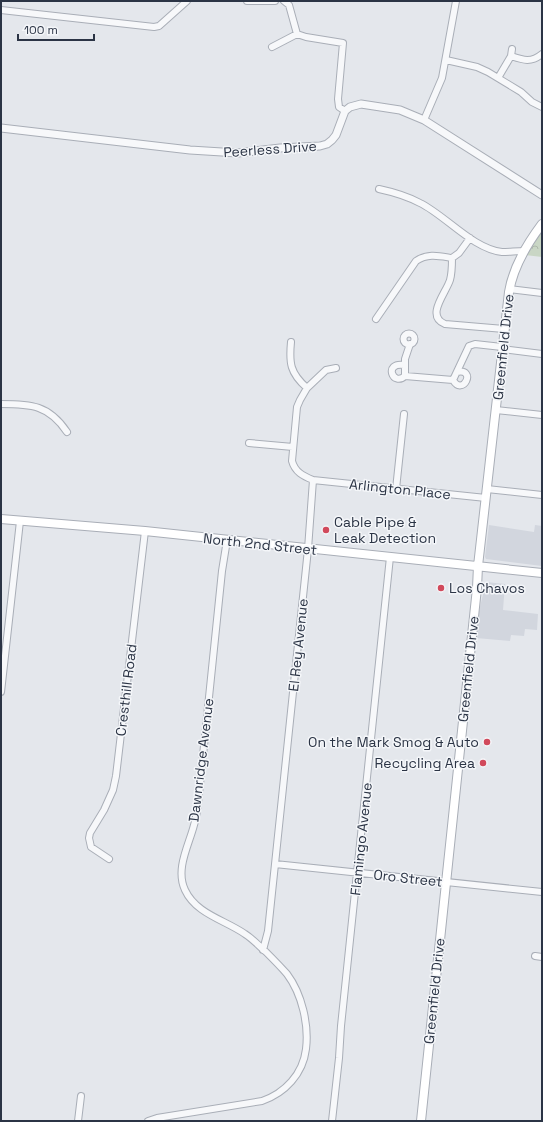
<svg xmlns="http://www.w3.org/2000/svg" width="543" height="1122" font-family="'Space Grotesk',sans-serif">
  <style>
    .built { fill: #d2d6de }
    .park { fill: url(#park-crowns) }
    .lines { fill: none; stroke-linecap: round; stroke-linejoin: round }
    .minor-casing { stroke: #a9aeb7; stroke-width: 8 }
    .tertiary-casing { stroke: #a9aeb7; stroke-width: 9 }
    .secondary-casing { stroke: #a9aeb7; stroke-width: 10 }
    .minor { stroke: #f7f8fa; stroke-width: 6 }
    .tertiary { stroke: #f7f8fa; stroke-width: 7 }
    .secondary { stroke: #fff; stroke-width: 8 }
    .poi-dot { fill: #d1495b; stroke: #f4f6f9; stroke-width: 1.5 }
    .labels { text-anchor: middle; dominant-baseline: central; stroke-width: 3; stroke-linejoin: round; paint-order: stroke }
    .street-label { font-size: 14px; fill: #2b3445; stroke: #f4f6f9 }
    .poi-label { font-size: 14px; fill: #2b3445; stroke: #f4f6f9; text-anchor: start }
  </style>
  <defs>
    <pattern id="park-crowns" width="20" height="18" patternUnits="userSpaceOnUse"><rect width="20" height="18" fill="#c9d6c5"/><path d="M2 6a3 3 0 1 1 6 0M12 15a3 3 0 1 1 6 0" fill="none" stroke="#adb8ab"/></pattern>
  </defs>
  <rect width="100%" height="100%" fill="#e4e7ec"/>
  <path class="built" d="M 489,525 L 534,532 L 535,525 L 542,526 L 542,566 L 486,559 L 485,557 Z
    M 486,582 L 505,584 L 503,610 L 538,614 L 537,630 L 525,629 L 524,636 L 511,635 L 510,641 L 476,638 L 479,611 Z"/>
  <path class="park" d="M 542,229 L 542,257 L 525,255 Z"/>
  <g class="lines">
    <g class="minor-casing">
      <path id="minor" d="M 247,1 L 275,1
        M 1,10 L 154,27 L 159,26 L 187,1
        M 297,34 L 306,37 L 343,43 L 338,99 L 339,107 L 345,111
        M 272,47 L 297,34 L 289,5 L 284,1
        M 511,56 C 523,60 531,63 542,54
        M 446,60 L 477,67 L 488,72 L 521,92 L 532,102 L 542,107
        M 498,78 L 511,56 L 512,49
        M 424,120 L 442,78 L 456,1
        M 379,189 C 393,192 407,196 420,203 C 445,215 473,249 502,252 C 509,252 517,251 524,251
        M 452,258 C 452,266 452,273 450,280 C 446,293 425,316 445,324 L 504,329
        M 509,289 L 542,293
        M 376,319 L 416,261 C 428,253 439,256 452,258 L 459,253 L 470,238
        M403.5 339a5.5 5.5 0 1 1 11 0a5.5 5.5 0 1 1-11 0Z
        M 291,342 C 289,363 290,373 307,388
        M 410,344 L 405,359 L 405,376 L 453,380 L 469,346 L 475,344 L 502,347
        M 502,349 L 542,354
        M 404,365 C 383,362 393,387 405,376
        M 336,368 L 326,370 L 307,388 L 300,400 L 297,407 L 292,461 C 295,472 303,476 313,480 L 486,498
        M 453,380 C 463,397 477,368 457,372
        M 1,404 C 31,404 49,405 67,432
        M 496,410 L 542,415
        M 249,443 L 293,447
        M 396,489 L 404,414
        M 487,489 L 542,495
        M 1,692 L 20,521
        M 109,859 L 91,847 L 89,838 L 90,833 L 104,810 L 113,790 L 116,776 L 145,531
        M 275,864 L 542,892
        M 263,950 L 268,931 L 308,549 L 313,480
        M 535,956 L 542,957
        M 78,1121 L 81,1096
        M 148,1121 L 157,1118 L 262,1101 C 285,1093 303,1074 306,1049 C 309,1025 302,994 287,974 C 280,966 273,959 266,952 C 259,946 253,939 245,934 C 225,920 196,914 185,890 C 175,869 189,845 194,825 C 196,819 197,811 198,804 L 222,571 L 227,540
        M 332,1121 L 339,1058 L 341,1026 L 390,557"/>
    </g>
    <g class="tertiary-casing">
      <path id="tertiary" d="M 1,128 L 190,150 L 238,153 L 280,148 L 320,146 L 327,144 L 332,140 L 336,135 L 345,111 L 350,107 L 361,104 L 400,110 L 424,120 L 542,195"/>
    </g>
    <g class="secondary-casing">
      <path id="secondary" d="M 1,519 L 145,531 L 542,573
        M 421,1121 L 477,588 L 478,566 L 509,292 C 513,267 527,244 542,224"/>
    </g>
    <use href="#minor" class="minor"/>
    <use href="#tertiary" class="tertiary"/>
    <use href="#secondary" class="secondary"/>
  </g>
  <g class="poi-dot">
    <circle cx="326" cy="530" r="4"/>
    <circle cx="441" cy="588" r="4"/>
    <circle cx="487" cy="742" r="4"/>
    <circle cx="483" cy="763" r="4"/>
  </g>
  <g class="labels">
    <g class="street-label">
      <text transform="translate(270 149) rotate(-4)">Peerless Drive</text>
      <text transform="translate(503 347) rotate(-84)">Greenfield Drive</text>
      <text transform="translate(400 489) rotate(6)">Arlington Place</text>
      <text transform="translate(260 544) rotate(6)">North 2nd Street</text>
      <text transform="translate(298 645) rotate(-84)">El Rey Avenue</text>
      <text transform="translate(468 669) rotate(-84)">Greenfield Drive</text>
      <text transform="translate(126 690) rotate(-83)">Cresthill Road</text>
      <text transform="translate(201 760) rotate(-83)">Dawnridge Avenue</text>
      <text transform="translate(361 839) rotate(-84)">Flamingo Avenue</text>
      <text transform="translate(408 878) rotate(6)">Oro Street</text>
      <text transform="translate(434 991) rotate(-84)">Greenfield Drive</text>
    </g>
    <g class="poi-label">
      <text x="334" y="522">Cable Pipe &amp;<tspan x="334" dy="16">Leak Detection</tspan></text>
      <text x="449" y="588">Los Chavos</text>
      <text x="479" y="742" text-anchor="end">On the Mark Smog &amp; Auto</text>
      <text x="475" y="763" text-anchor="end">Recycling Area</text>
    </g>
  </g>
  <rect width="543" height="1122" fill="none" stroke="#2b3445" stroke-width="4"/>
  <path d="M18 34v6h76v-6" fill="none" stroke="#2b3445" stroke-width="2"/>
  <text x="24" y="34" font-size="12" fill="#2b3445" stroke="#f4f6f9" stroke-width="3" paint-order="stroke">100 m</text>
</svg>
